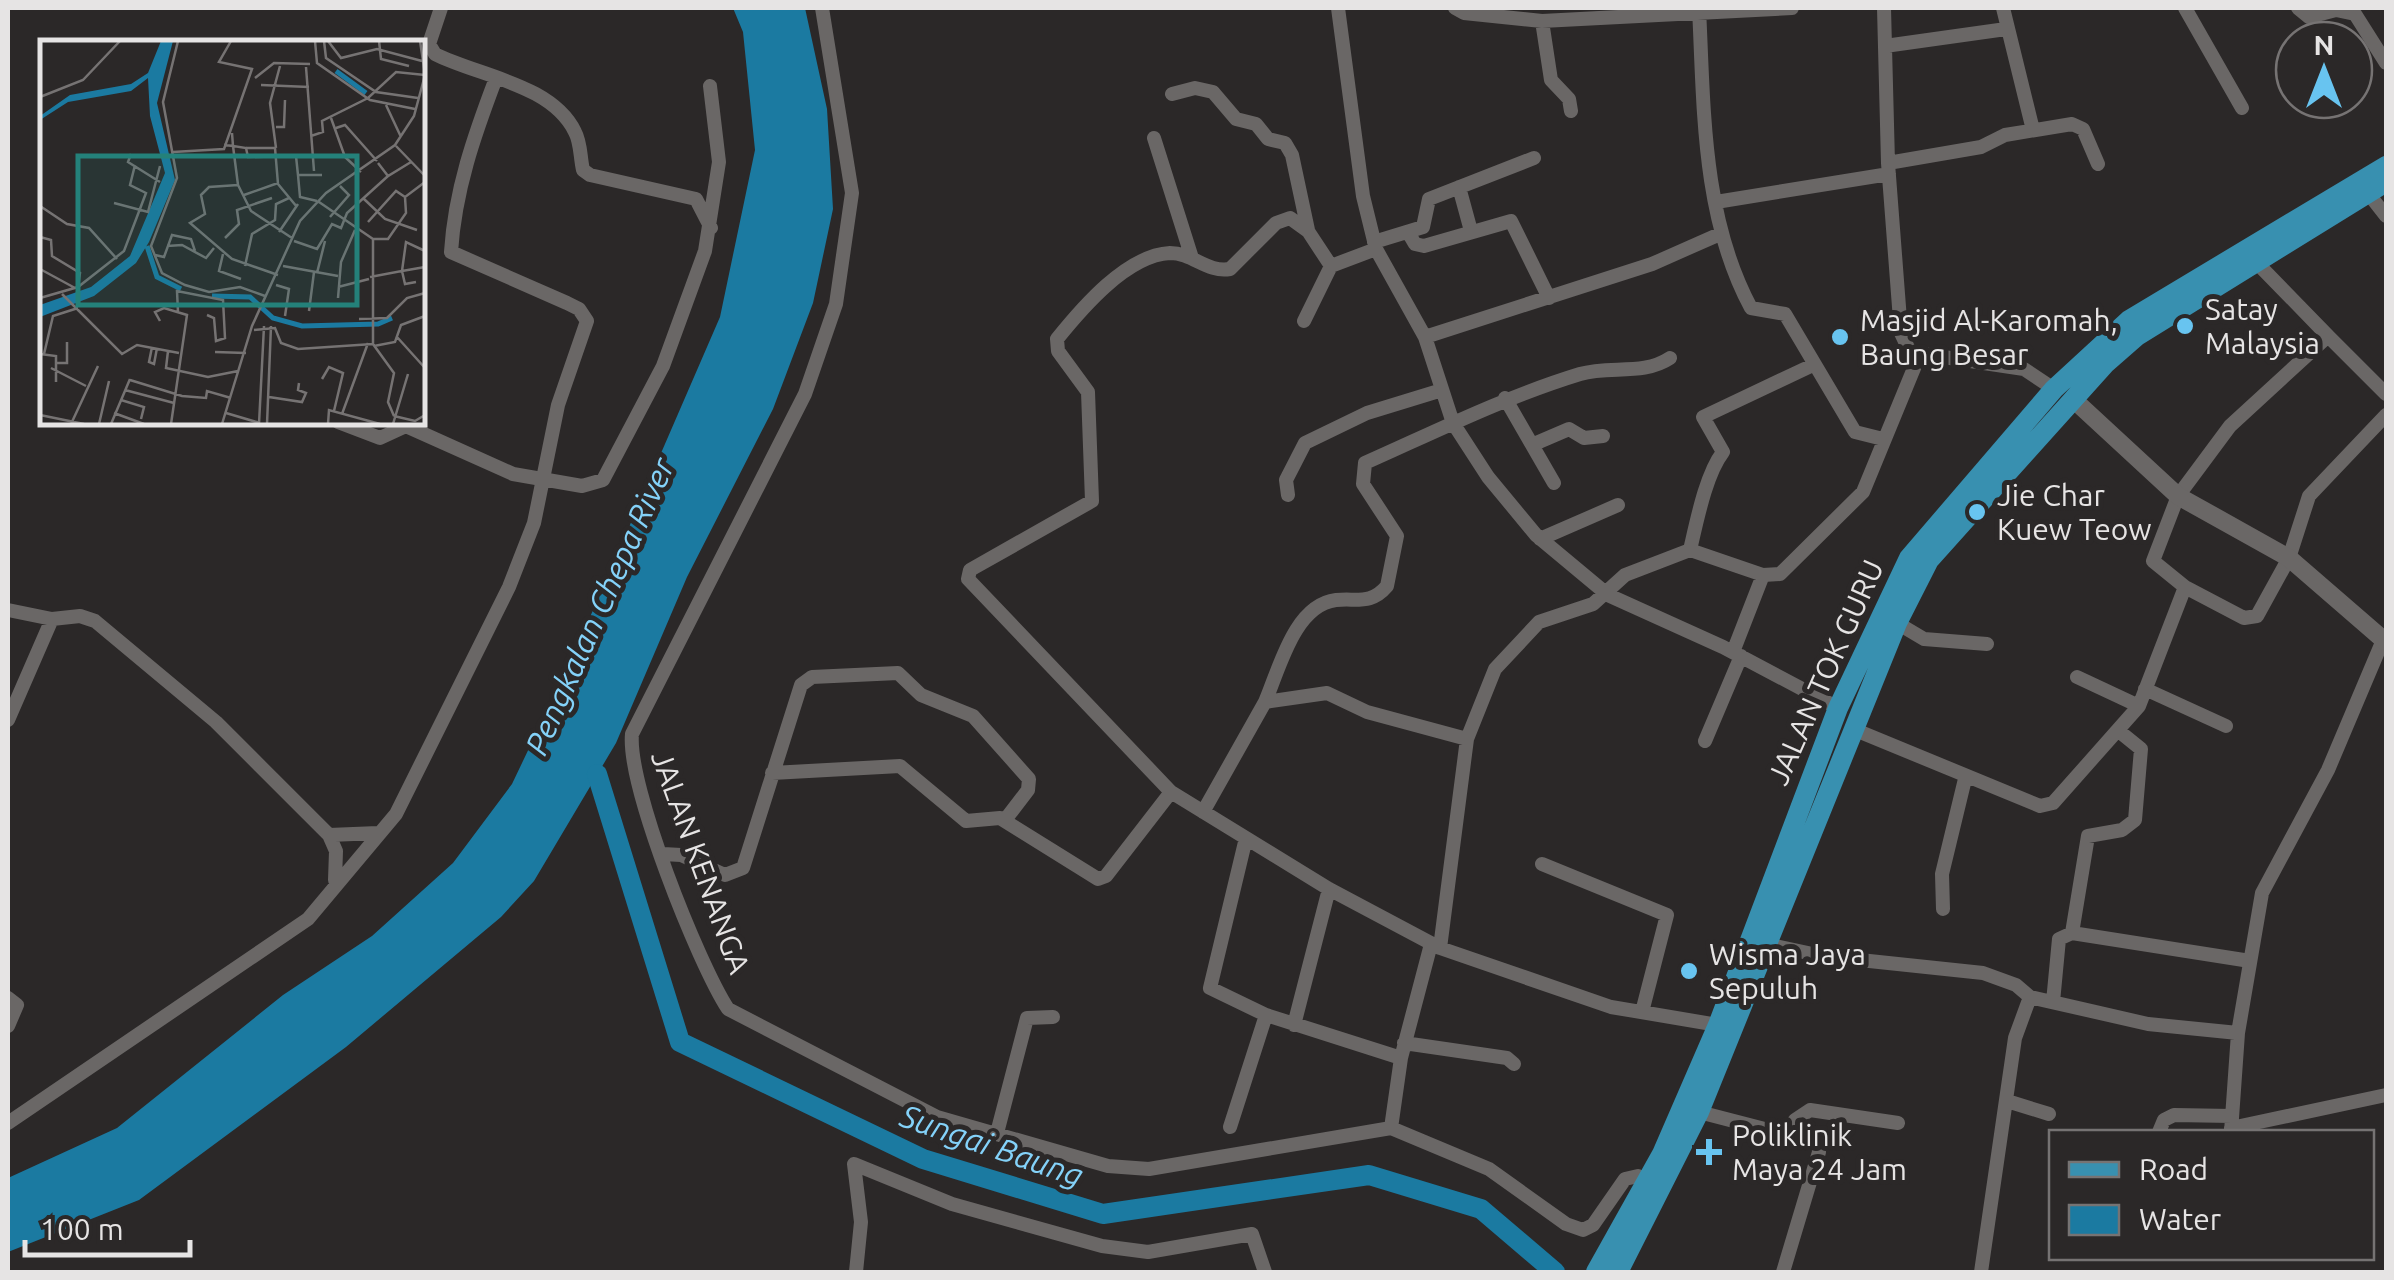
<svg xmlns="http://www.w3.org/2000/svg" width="2394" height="1280" font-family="Ubuntu,sans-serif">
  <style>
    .water { fill: #1b7aa1 }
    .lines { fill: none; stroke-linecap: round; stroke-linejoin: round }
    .river { stroke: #1b7aa1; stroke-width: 20 }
    .minor { stroke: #6a6766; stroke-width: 14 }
    .tertiary { stroke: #6a6766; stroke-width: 18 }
    .primary { stroke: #3890b0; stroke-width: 20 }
    .poi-dot { fill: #68c4f0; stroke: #2b2828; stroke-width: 4 }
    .labels { text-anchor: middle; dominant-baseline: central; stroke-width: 10; stroke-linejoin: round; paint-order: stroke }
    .poi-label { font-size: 30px; fill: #e6e4e4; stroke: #2b2828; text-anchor: start }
    .street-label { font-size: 30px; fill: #e6e4e4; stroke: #2b2828 }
    .water-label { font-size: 32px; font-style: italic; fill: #84d2f9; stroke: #2b2828 }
    .inset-river { fill: none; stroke: #1b7aa1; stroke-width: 5 }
    .inset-road { fill: none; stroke: #767373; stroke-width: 2.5 }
    .view { fill: #24817a; fill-opacity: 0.15; stroke: #24817a; stroke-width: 5 }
    .inset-edge { fill: none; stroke: #e6e4e4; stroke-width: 5 }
  </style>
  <rect width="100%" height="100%" fill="#2b2828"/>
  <path class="water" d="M 733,8 L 805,8 L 827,109 L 833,209 L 813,303 L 773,409 L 687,577 L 616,743 L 534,881 L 501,917 L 346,1047 L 139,1200 L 8,1252 L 8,1178 L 117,1128 L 283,995 L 372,936 L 453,863 L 512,784 L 574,654 L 720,317 L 755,150 L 743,32 Z"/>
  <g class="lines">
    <path class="river" d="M 597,774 L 680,1042 L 923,1159 L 1103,1214 L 1369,1175 L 1481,1209 L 1555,1272"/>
    <path class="minor" d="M 441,8 L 429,44 L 435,54 C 478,76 552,84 575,132 C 581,143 580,157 583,170 L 590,175 L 696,199 L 711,228
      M 822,8 L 852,193 L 836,304 L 805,394 L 632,734 C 627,785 698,963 728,1009 L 937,1117 L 1108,1166 L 1149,1169 L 1391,1128 L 1489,1169 L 1566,1224 L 1583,1230 L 1593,1225 L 1625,1179 L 1638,1176 L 1647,1184
      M 1338,8 L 1363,196 L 1376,249 L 1425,337 L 1453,423 L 1488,477 L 1536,535 L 1608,595 L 1723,647 L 1838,708
      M 1455,8 L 1464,13 L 1542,21 L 1792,8
      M 1699,8 C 1704,109 1702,217 1751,308 L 1785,314 L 1855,432 L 1883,439
      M 1884,8 L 1888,163
      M 2003,8 L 2033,130
      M 2185,8 L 2242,108
      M 2298,8 L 2309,17 L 2336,10 L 2355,14 L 2386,63
      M 1542,21 L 1551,80 L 1569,99 L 1571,111
      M 1885,46 L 2006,29
      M 1172,94 L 1195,88 L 1213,92 L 1236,119 L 1256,124 L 1268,139 L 1285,143 L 1292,155 L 1308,230
      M 1154,138 L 1192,258
      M 1459,187 L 1471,231
      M 2368,193 L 2386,216
      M 1716,202 L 1889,174
      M 1408,232 L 1415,244 L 1424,246 L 1511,221 L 1549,298
      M 1374,242 L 1423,227 L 1429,199 L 1534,158
      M 1376,249 L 1331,266 L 1308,231 L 1290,218 L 1276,223 L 1230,269 C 1207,273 1193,253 1170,253 C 1127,255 1082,308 1057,339 L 1058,351 L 1088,392 L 1092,501 L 970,570 L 968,579 L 1171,792 L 1329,889 L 1440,948 L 1611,1007 L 1718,1025
      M 1304,321 L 1331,266
      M 2328,336 L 2386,394
      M 1425,337 L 1652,264 L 1720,234
      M 2054,389 L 2024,369 L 1910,352 L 1901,333 L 1888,163 L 1981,147 L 2005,135 L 2072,124 L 2083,129 L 2098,164
      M 1505,398 L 1554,483
      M 338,422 L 380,438 L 406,426 L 513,474 L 582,486 L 603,480 L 663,366 L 705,251 L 719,162 L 710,86
      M 1534,444 L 1569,429 L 1584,438 L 1603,436
      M 1288,495 L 1286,480 L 1305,443 L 1367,413 L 1442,390
      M 1540,539 L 1618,505
      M 1690,550 L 1763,575
      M 2185,587 L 2153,561 L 2178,496 L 2230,426 L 2328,336 L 2256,262
      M 8,610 L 52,619 L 80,616 L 95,621 L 216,722 L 329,835 L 336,851 L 335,880
      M 1897,623 L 1924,639 L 1987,644
      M 1733,652 L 1763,575 L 1780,574 L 1863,492 L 1919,356
      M 2077,677 L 2139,706
      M 2145,689 L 2226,726
      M 1265,702 C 1279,670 1294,605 1336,600 C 1357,598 1371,605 1387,586 L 1397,536 L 1363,484 L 1365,463 C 1437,431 1505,397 1580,374 C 1610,365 1643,376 1670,358
      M 8,720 L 52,619
      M 1853,729 L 2040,806 L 2053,803 L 2139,706 L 2185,587 L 2244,618 L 2257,616 L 2289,558 L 2309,496 L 2386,415
      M 1705,741 L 1741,656
      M 772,773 L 900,766 L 966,821 L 1000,818 L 1098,879 L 1106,876 L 1171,792
      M 1203,812 L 1265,702 L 1327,693 L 1367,712 L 1467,739
      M 329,835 L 378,833
      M 1246,838 L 1210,988 L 1266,1015 L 1401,1058
      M 663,854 L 681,855 L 725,875 L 743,868 L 801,685 L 812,677 L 898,673 L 921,695 L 973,716 L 1029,779 L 1028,790 L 1005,820
      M 1542,864 L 1667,915 L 1642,1012
      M 1943,909 L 1942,874 L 1965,779
      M 2072,933 L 2250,961
      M 1766,944 L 1822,956 L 1983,973 L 2016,985 L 2030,997 L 2148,1024 L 2238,1033
      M 1440,948 L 1467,739 L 1495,669 L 1539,622 L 1593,604 L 1625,575 L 1690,550 C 1697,520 1706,474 1723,452 L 1703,417 L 1813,365
      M 8,998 L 17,1005 L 8,1026
      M 2053,1002 L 2059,939 L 2072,933 L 2088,836 L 2122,830 L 2135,820 L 2141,749 L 2120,732
      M 1294,1025 L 1329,889
      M 1404,1043 L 1507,1058 L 1514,1064
      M 2007,1101 L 2049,1114
      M 1699,1112 L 1818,1143 L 1819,1152 L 1783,1272
      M 8,1123 L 308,919 L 396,814 L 509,587 L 534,523 L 558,405 L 587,321 L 579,309 L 567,303 L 451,252 C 455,190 474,136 496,78
      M 1230,1127 L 1266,1015
      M 1391,1128 L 1401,1058 L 1431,944
      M 2231,1128 L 2386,1095
      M 2159,1132 L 2164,1120 L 2174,1115 L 2232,1116
      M 2231,1132 L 2238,1033 L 2262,893 L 2328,770 L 2383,640
      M 997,1133 L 1027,1018 L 1053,1017
      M 1788,1134 L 1795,1120 L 1810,1110 L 1898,1123
      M 856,1272 L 861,1222 L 854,1164 L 952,1204 L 1102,1246 L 1148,1252 L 1252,1234 L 1265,1272
      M 1981,1272 L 2015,1038 L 2030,997"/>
    <path class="tertiary" d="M 2073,399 L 2178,496 L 2289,558 L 2386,642"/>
    <path class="primary" d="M 1596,1272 L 1662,1154 L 1718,1025 L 1838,708 L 1909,558 L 2054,389 L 2129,320 L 2386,166
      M 1618,1272 L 1699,1112 L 1897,623 L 1929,560 L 2105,364 L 2137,336 L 2386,182"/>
  </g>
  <g class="poi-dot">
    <circle cx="2185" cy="326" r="10"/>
    <circle cx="1840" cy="337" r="10"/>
    <circle cx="1977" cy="512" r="10"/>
    <circle cx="1689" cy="971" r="10"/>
    <path d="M1704 1137h10v10h10v10h-10v10h-10v-10h-10v-10h10z"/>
  </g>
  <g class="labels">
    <g class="poi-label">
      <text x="2205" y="309">Satay<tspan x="2205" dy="34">Malaysia</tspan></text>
      <text x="1860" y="320">Masjid Al-Karomah,<tspan x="1860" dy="34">Baung Besar</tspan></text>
      <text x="1997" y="495">Jie Char<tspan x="1997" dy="34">Kuew Teow</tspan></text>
      <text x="1709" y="954">Wisma Jaya<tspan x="1709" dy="34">Sepuluh</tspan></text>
      <text x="1732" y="1135">Poliklinik<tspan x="1732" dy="34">Maya 24 Jam</tspan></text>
    </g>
    <g class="street-label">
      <text transform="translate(1825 672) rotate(-66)">JALAN TOK GURU</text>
      <text transform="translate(701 862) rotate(70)">JALAN KENANGA</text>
    </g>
    <g class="water-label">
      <text transform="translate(599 606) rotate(-66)">Pengkalan Chepa River</text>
      <text transform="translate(992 1145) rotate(19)">Sungai Baung</text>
    </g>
  </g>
  <g transform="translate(40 40)">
    <rect width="385" height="385" fill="#2b2828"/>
    <path d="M 121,1 L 133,1 L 117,63 L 135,140 L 109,202 L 96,223 L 54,256 L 0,277 L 0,265 L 51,247 L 90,216 L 125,133 L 110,76 L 108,38 L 91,51 L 28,62 L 0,80 L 0,76 L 30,55 L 91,44 L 108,33 Z" fill="#1b7aa1"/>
    <path class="inset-river" d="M 296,31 L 326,53M 107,206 L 117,237 L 141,249M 172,256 L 210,257 L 233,278 L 262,286 L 338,284 L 352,278"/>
    <path class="inset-road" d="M 138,1 L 123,62 L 137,138 L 111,206 L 122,233 L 145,245 L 169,252 L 200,247 L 225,256M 275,1 L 277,23 L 330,60 L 375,69M 284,1 L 286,18 L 336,52 L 378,58M 288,1 L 301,18 L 337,9 L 382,21M 339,1 L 341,19 L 369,26M 380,1 L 385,34M 266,27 L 274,131M 215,38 L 234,23 L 270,24M 221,45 L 269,47M 0,57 L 43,40 L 80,1M 346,65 L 361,97M 291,78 L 305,117 L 321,132M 236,87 L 244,87 L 245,60M 296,88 L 305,85 L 337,121M 192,93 L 193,106 L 206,108 L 208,117 L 256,116 L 258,135M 271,96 L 283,92 L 282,81 L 328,58 L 356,32 L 385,35M 184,105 L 193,106 L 198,145 L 211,171 L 252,198M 356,106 L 385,136M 206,108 L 235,108 L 238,144 L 257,167M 236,108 L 230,63 L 240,26M 133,112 L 184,109 L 212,29 L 179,22 L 191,1M 91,114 L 88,122 L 120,142M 338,123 L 348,136 L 371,122M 198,145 L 169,147 L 161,155 L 165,174 L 150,183 L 192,219 L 238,235M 204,155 L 238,143M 324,159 L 345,179 L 377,190M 277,161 L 260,157 L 258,135 L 282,135M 279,162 L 333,199M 74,163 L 108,172 L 120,126M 0,166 L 27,184 L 49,188 L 77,219M 290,177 L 309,155 L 300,146M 328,182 L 356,151 L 365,157M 239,192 L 258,164M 0,197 L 11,200 L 12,216 L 40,233 L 38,247M 185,198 L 199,184 L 197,170 L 232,158M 333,199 L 333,304 L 354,333 L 348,362 L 354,376M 333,199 L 348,199 L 366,173 L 365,157 L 385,142M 254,201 L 277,209 L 292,184 L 301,188 L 307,173 L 348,136M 127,206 L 142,205 L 166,218 L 174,208M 183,214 L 179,231 L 201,239M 115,215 L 124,217 L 132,195 L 151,199 L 155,211M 205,226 L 212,194 L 235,180 L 236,164 L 249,158M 243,226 L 298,236M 0,229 L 35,248M 277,233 L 285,201M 330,237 L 362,231 L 366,202 L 385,211M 376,242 L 365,244 L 362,231 L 385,227M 236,245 L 249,249 L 245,276M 298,247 L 329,239M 22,254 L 82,314 L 97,305 L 139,313M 0,258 L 38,247 L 84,211 L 106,153 L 90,145 L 95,125M 298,258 L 301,222 L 315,190M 269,271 L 274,232M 138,272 L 137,251 L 183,260 L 185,298 L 176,301 L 174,278 L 167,275M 319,279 L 347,278 L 367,258 L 385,253M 120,281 L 115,272 L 124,268 L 147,275 L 131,384M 214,290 L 235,288 L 241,303 L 258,309 L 333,304M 357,297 L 385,328M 334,306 L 355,302 L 361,285 L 385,276M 112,307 L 109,322 L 114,324 L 117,308M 128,311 L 126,328 L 168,337 L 198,331M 175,312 L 206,313M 0,314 L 16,316 L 16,342M 4,314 L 13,276 L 38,268M 17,323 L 27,323 L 27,302M 11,328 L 46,346M 282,339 L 289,327 L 303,333 L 294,371M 90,340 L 142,356 L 166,358 L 167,351 L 191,358M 85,350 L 134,363M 229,357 L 262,362 L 266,353 L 258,350 L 259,343M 81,360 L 104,367 L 101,379M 74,373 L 104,384M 186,373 L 220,383M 302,374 L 328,303M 0,375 L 44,384M 354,376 L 375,381 L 385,375M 31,384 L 58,326M 59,384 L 69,341M 71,384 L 90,339M 182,384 L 212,286 L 260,181 L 286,153 L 355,105 L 374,76 L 385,35M 219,384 L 224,286M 227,384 L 231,286M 288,384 L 289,370 L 340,384M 353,384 L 368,334"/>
    <path class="view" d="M 38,116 L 317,116 L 317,265 L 38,265 Z"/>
    <rect width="385" height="385" class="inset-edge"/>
  </g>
  <rect width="2394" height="1280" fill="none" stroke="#e6e4e4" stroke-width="20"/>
  <rect x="2049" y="1130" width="325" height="130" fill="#2b2828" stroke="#767373" stroke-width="2.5"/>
  <rect x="2069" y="1162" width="50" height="15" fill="#3890b0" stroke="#767373" stroke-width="2.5"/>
  <text x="2139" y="1180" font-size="30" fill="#e6e4e4">Road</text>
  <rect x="2069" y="1205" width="50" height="30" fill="#1b7aa1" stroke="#767373" stroke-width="2.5"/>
  <text x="2139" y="1230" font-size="30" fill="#e6e4e4">Water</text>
  <g transform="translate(2324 70)"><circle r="48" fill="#2b2828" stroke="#767373" stroke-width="2.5"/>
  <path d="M0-8L18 38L0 25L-18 38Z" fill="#68c4f0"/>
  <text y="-15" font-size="28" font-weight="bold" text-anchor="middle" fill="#e6e4e4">N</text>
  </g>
  <path d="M25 1240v15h165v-15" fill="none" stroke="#e6e4e4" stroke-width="5"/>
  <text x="40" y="1240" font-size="30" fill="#e6e4e4" stroke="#2b2828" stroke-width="8" paint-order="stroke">100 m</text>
</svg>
